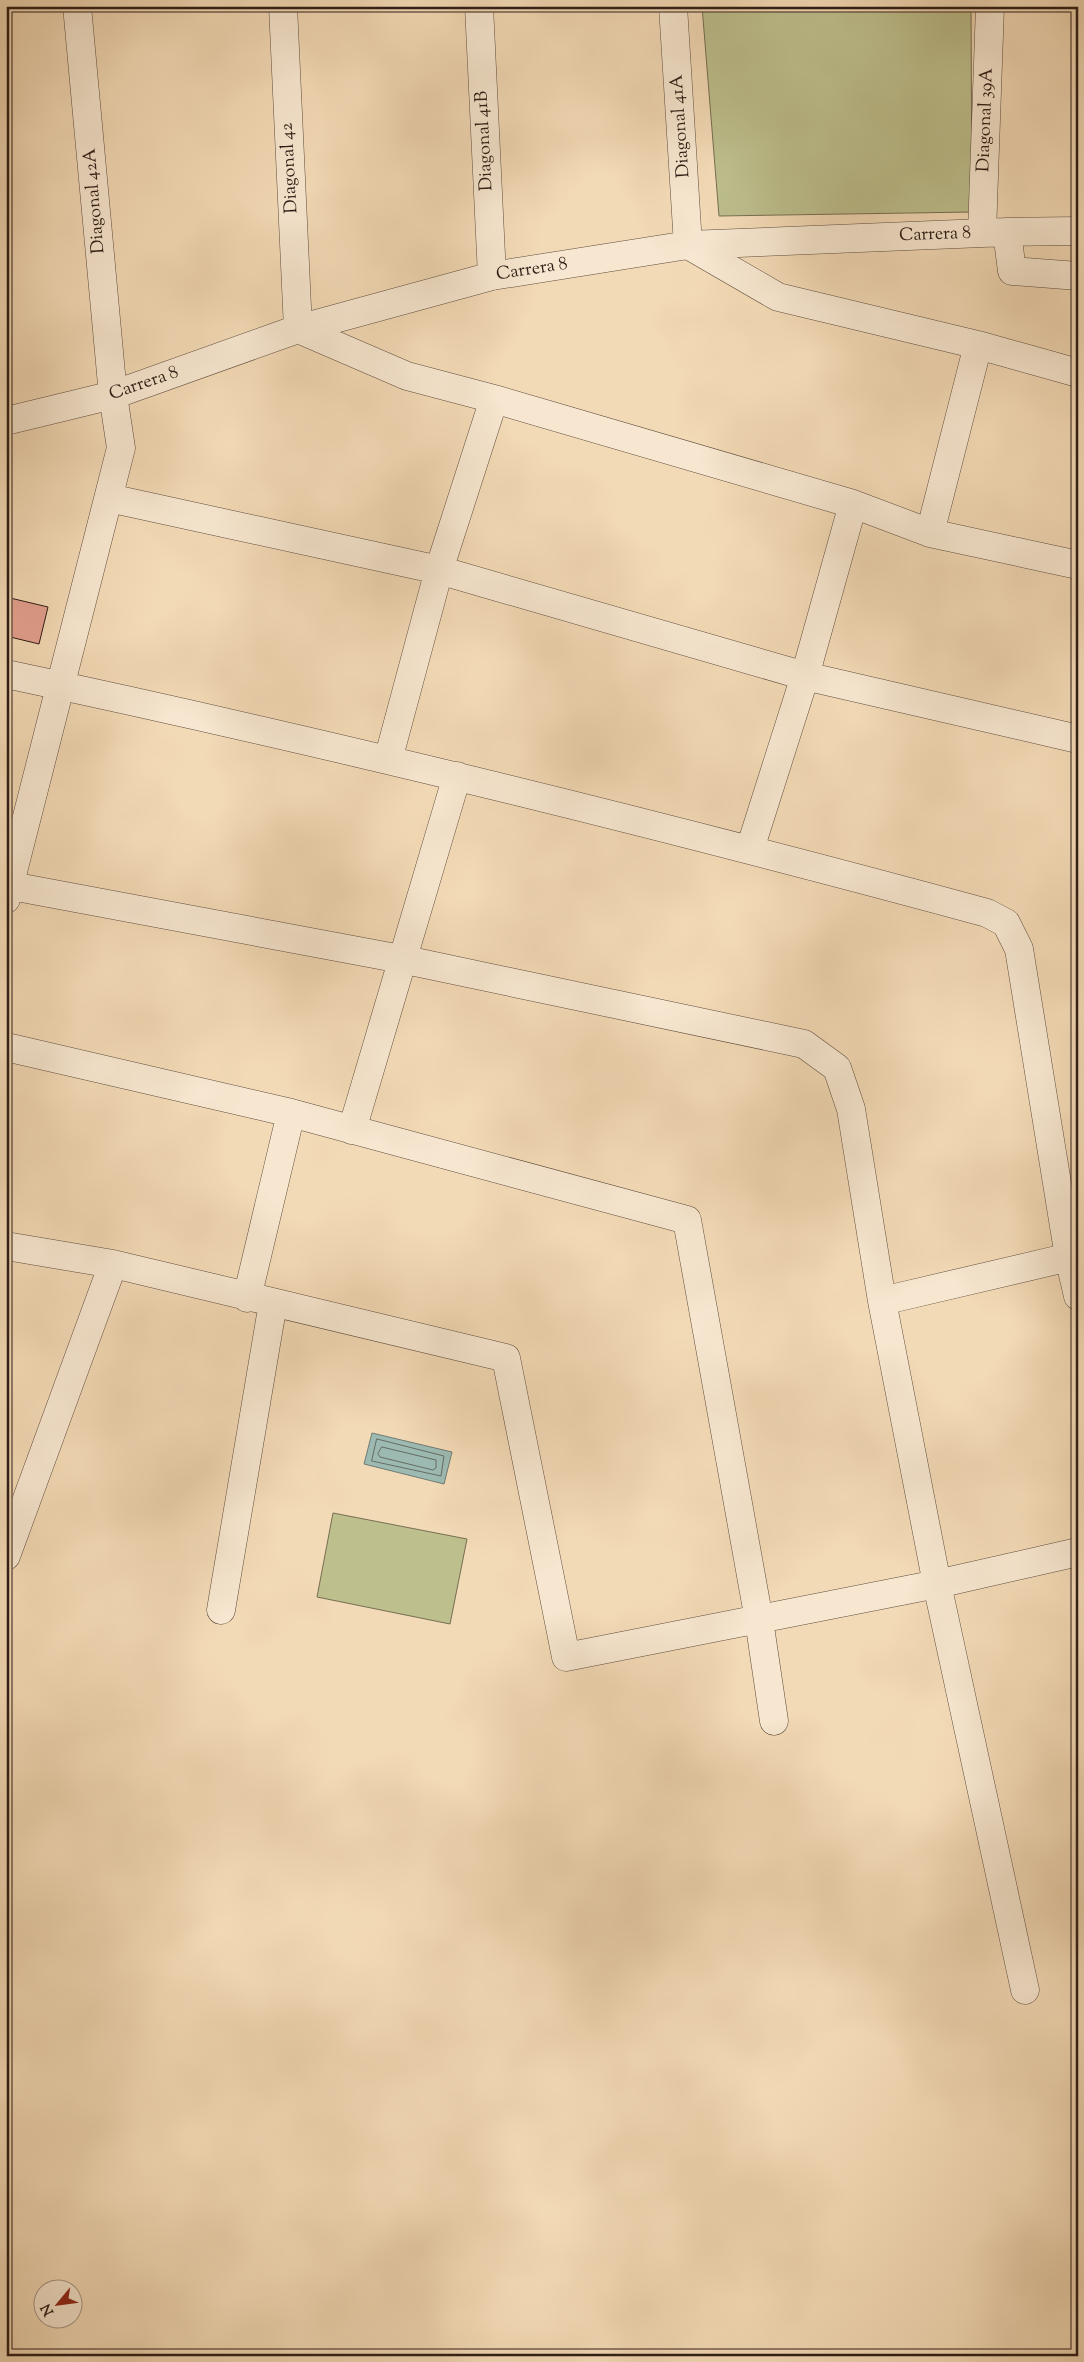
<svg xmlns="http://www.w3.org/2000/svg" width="1084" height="2362" font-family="'Sorts Mill Goudy',serif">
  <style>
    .green { fill: #bdbf8d; stroke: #766e52 }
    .water { fill: #9cbab2; stroke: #707b74 }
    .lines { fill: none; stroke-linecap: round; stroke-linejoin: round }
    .shore { stroke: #656c64; stroke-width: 1 }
    .building { fill: #e4a190; stroke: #2e1d16 }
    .minor-casing { stroke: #5f4c3e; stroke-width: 29 }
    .minor { stroke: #f7e7d0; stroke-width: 28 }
    .labels { text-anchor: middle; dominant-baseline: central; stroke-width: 4; stroke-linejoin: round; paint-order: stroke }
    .street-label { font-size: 18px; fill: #2e1d16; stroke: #f7e7d0 }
  </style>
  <rect width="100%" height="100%" fill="#f3dab6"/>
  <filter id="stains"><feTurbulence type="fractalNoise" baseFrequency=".004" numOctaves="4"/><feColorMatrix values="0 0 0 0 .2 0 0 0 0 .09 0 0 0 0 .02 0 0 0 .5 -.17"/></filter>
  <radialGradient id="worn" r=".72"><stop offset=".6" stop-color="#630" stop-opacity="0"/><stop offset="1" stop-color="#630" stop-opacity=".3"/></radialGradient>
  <path class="green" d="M 702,6 L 971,6 L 972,212 L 719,216 Z
    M 333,1513 L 467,1539 L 450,1624 L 317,1597 Z"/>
  <path class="water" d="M 372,1433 L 452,1452 L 444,1484 L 364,1464 Z"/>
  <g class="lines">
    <path class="shore" d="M 377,1439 L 444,1456 L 441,1476 L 372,1461 Z
      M 382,1447 L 436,1460 L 436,1468 L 433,1470 L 380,1457 L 378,1454 Z"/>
  </g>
  <path class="building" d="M 6,597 L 48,607 L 39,644 L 6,636 Z"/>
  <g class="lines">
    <g class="minor-casing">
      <path id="minor" d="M 283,6 L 298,329 L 407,376 L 494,399 L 853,504 L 930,533 L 1078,565
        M 479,6 L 492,276
        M 673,6 L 688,245 L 778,297 L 978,345 L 1078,373
        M 1007,232 L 1012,271 L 1078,276
        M 982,233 L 990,6
        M 6,421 L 113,395 L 298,329 L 492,276 L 688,245 L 1007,232 L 1078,231
        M 109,498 L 439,570 L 805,676 L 1078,739
        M 930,533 L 978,345
        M 6,674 C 336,744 662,825 987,913 L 1006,923 L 1019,949 L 1069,1257 L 1078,1296
        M 388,760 L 439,570 L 494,399
        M 750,849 L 805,676 L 853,504
        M 6,885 L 401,959 L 804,1044 L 837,1068 L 851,1109 L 882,1301 L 937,1584 L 1025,1990
        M 6,899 L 121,448 L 113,395 L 77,6
        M 6,1047 L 291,1113 L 687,1220 L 759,1620 L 774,1721
        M 352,1130 L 457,776
        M 6,1246 L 113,1264 L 506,1358 L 566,1657 L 937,1584 L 1078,1552
        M 247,1298 L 291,1113
        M 882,1301 L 1078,1255
        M 6,1556 L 113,1264
        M 221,1610 L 273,1303"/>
    </g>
    <use href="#minor" class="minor"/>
  </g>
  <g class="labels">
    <g class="street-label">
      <text transform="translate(986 120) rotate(-88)">Diagonal 39A</text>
      <text transform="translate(681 126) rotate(-94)">Diagonal 41A</text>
      <text transform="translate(485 141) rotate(-93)">Diagonal 41B</text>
      <text transform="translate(290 168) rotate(-93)">Diagonal 42</text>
      <text transform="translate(95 201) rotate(-95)">Diagonal 42A</text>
      <text transform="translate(935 235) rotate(-2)">Carrera 8</text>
      <text transform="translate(532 270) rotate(-9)">Carrera 8</text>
      <text transform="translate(144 384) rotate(-19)">Carrera 8</text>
    </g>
  </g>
  <rect width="1084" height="2362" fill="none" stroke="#f3dab6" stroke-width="25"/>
  <rect x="8" y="8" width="1069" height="2347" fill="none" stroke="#2e1d16" stroke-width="2.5"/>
  <rect x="12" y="12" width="1059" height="2337" fill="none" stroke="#2e1d16"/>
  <g transform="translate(58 2304) rotate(241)"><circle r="24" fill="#f7e7d0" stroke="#a79686"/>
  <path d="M0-4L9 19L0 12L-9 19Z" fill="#8f2418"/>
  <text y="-8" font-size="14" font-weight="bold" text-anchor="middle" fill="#2e1d16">N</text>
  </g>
  <rect width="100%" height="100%" filter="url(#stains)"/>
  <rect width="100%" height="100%" fill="url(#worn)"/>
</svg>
